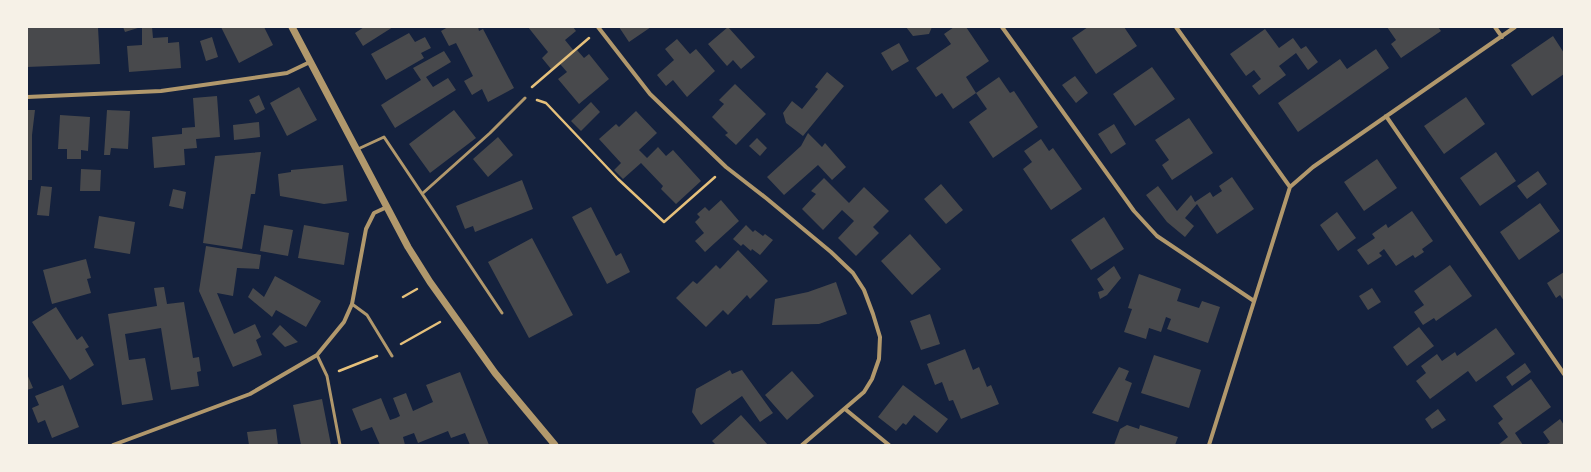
<svg xmlns="http://www.w3.org/2000/svg" width="1591" height="472" font-family="Quicksand,sans-serif">
  <style>
    .building { fill: #48494c }
    .lines { fill: none; stroke-linecap: round; stroke-linejoin: round }
    .path { stroke: #e5c07b; stroke-width: 2.5 }
    .service { stroke: #b1986c; stroke-width: 3 }
    .minor { stroke: #b1986c; stroke-width: 4 }
    .tertiary { stroke: #b1986c; stroke-width: 7 }
  </style>
  <rect width="100%" height="100%" fill="#14213d"/>
  <path class="building" d="M 27,27 L 98,27 L 100,64 L 27,67 Z
    M 123,27 L 141,27 L 125,32 Z
    M 142,27 L 152,27 L 153,38 L 168,37 L 168,43 L 179,42 L 181,68 L 129,72 L 127,46 L 142,45 Z
    M 221,27 L 264,27 L 273,45 L 239,63 Z
    M 364,27 L 393,27 L 363,46 L 355,33 Z
    M 448,27 L 478,27 L 479,31 L 483,29 L 514,88 L 488,102 L 482,89 L 472,95 L 464,81 L 473,76 L 456,43 L 449,46 L 441,31 Z
    M 528,27 L 573,27 L 576,31 L 565,40 L 574,51 L 551,69 L 542,58 L 548,52 Z
    M 619,27 L 651,27 L 629,42 Z
    M 728,27 L 755,57 L 741,69 L 733,60 L 727,66 L 708,44 Z
    M 906,27 L 932,27 L 929,34 L 913,36 Z
    M 954,27 L 966,27 L 989,61 L 966,77 L 976,93 L 999,77 L 1010,93 L 1014,91 L 1038,127 L 993,158 L 969,122 L 987,109 L 976,93 L 953,109 L 942,93 L 936,97 L 916,68 L 951,44 L 944,34 Z
    M 1088,27 L 1124,27 L 1137,46 L 1096,74 L 1072,38 Z
    M 1387,27 L 1438,27 L 1441,31 L 1401,58 L 1391,44 L 1396,40 Z
    M 1265,29 L 1279,48 L 1293,38 L 1301,49 L 1306,46 L 1318,62 L 1308,70 L 1296,53 L 1279,66 L 1286,75 L 1259,95 L 1252,86 L 1261,79 L 1254,70 L 1246,76 L 1230,54 Z
    M 409,33 L 415,42 L 425,37 L 431,48 L 421,53 L 424,58 L 386,80 L 371,54 Z
    M 1553,36 L 1564,53 L 1564,74 L 1532,96 L 1511,65 Z
    M 212,37 L 218,57 L 206,61 L 200,41 Z
    M 677,39 L 690,54 L 696,49 L 715,71 L 687,97 L 673,80 L 666,86 L 657,75 L 674,60 L 665,49 Z
    M 899,43 L 909,61 L 892,71 L 881,53 Z
    M 1376,49 L 1389,68 L 1298,132 L 1278,103 L 1340,59 L 1347,69 Z
    M 577,50 L 584,58 L 589,54 L 609,79 L 579,104 L 558,79 L 567,72 L 560,64 Z
    M 444,51 L 451,62 L 426,77 L 433,87 L 448,78 L 456,90 L 395,128 L 381,105 L 421,80 L 413,68 Z
    M 1152,67 L 1175,99 L 1135,126 L 1113,94 Z
    M 827,72 L 844,86 L 803,136 L 786,123 L 783,113 L 792,101 L 802,109 L 818,89 L 815,87 Z
    M 1075,76 L 1088,93 L 1076,103 L 1062,85 Z
    M 735,84 L 766,114 L 736,145 L 725,135 L 728,133 L 712,117 L 724,104 L 719,100 Z
    M 299,87 L 317,120 L 287,136 L 270,103 Z
    M 259,95 L 265,109 L 256,114 L 249,100 Z
    M 217,96 L 220,137 L 196,139 L 197,148 L 184,149 L 185,165 L 154,168 L 152,137 L 182,134 L 182,128 L 195,127 L 193,98 Z
    M 1466,97 L 1485,124 L 1444,154 L 1424,126 Z
    M 591,102 L 600,112 L 581,131 L 571,121 Z
    M 27,110 L 35,110 L 32,135 L 32,180 L 27,180 Z
    M 107,110 L 130,111 L 128,149 L 111,148 L 110,155 L 104,155 Z
    M 454,110 L 476,138 L 430,173 L 409,144 Z
    M 636,111 L 657,133 L 639,150 L 647,158 L 658,147 L 666,156 L 673,150 L 701,181 L 676,204 L 661,189 L 663,186 L 641,163 L 623,179 L 614,170 L 621,163 L 599,139 L 616,124 L 619,127 Z
    M 60,115 L 90,117 L 88,151 L 81,150 L 81,159 L 67,159 L 67,149 L 58,149 Z
    M 1189,118 L 1213,153 L 1172,180 L 1162,165 L 1169,160 L 1155,140 Z
    M 259,122 L 260,137 L 234,140 L 233,125 Z
    M 1114,124 L 1126,144 L 1111,154 L 1098,134 Z
    M 808,133 L 822,147 L 825,143 L 846,167 L 832,180 L 818,165 L 784,195 L 767,177 L 801,146 Z
    M 498,137 L 513,155 L 488,177 L 473,159 Z
    M 757,138 L 767,148 L 760,156 L 749,146 Z
    M 1041,139 L 1049,151 L 1053,148 L 1082,189 L 1051,210 L 1023,169 L 1032,162 L 1024,151 Z
    M 261,152 L 255,194 L 251,194 L 242,249 L 203,243 L 215,156 Z
    M 1496,152 L 1516,181 L 1480,206 L 1460,178 Z
    M 1377,159 L 1397,188 L 1364,211 L 1344,182 Z
    M 343,165 L 347,201 L 324,204 L 280,196 L 278,174 L 291,172 L 291,170 Z
    M 81,169 L 101,170 L 100,191 L 80,191 Z
    M 1538,171 L 1547,184 L 1527,199 L 1517,186 Z
    M 1232,177 L 1254,209 L 1217,234 L 1197,204 L 1185,218 L 1194,226 L 1185,237 L 1167,222 L 1146,195 L 1158,186 L 1177,211 L 1191,195 L 1195,202 L 1210,192 L 1213,197 L 1222,191 L 1219,186 Z
    M 824,178 L 849,203 L 864,187 L 889,211 L 873,227 L 879,233 L 856,256 L 838,238 L 854,221 L 842,210 L 823,230 L 802,209 L 816,194 L 811,191 Z
    M 522,180 L 533,209 L 475,232 L 473,226 L 465,229 L 456,206 Z
    M 941,184 L 963,210 L 946,224 L 924,199 Z
    M 41,186 L 52,187 L 49,216 L 37,215 Z
    M 173,189 L 186,192 L 183,209 L 169,206 Z
    M 721,200 L 739,221 L 705,252 L 695,241 L 704,233 L 695,222 L 700,217 L 697,214 L 705,207 L 709,211 Z
    M 1540,203 L 1560,231 L 1519,260 L 1500,232 Z
    M 591,207 L 616,256 L 621,253 L 630,272 L 607,284 L 572,217 Z
    M 1412,211 L 1433,241 L 1422,249 L 1424,252 L 1415,258 L 1413,255 L 1396,266 L 1384,249 L 1379,253 L 1382,256 L 1368,265 L 1357,250 L 1375,238 L 1372,234 L 1386,224 L 1388,228 Z
    M 1337,212 L 1356,238 L 1338,251 L 1320,225 Z
    M 99,216 L 135,222 L 130,254 L 94,248 Z
    M 1104,217 L 1124,249 L 1091,270 L 1071,240 Z
    M 264,225 L 293,230 L 288,256 L 260,251 Z
    M 304,225 L 349,233 L 344,265 L 298,258 Z
    M 746,225 L 753,232 L 755,230 L 763,236 L 765,234 L 773,240 L 760,255 L 752,249 L 751,251 L 743,244 L 741,246 L 733,239 Z
    M 910,234 L 941,269 L 912,295 L 881,261 Z
    M 532,238 L 573,315 L 529,338 L 488,262 Z
    M 206,246 L 261,255 L 259,269 L 237,268 L 233,296 L 217,293 L 234,334 L 255,324 L 261,337 L 256,340 L 262,355 L 233,367 L 199,291 Z
    M 738,250 L 768,281 L 750,299 L 747,295 L 728,315 L 723,310 L 706,327 L 676,298 L 693,281 L 697,284 L 716,265 L 720,269 Z
    M 86,259 L 91,278 L 87,279 L 91,293 L 52,304 L 43,270 Z
    M 1450,265 L 1472,296 L 1436,321 L 1434,318 L 1423,325 L 1414,312 L 1424,305 L 1414,291 Z
    M 1114,266 L 1121,278 L 1107,295 L 1100,299 L 1098,292 L 1104,290 L 1097,279 Z
    M 1564,272 L 1564,301 L 1560,295 L 1556,298 L 1547,283 Z
    M 1139,274 L 1181,289 L 1177,301 L 1199,308 L 1202,301 L 1220,307 L 1208,343 L 1167,329 L 1171,319 L 1166,317 L 1161,332 L 1149,328 L 1146,339 L 1124,332 L 1132,309 L 1128,308 Z
    M 275,276 L 321,301 L 306,327 L 276,310 L 272,317 L 248,297 L 253,288 L 264,297 Z
    M 836,282 L 847,314 L 819,324 L 772,325 L 775,299 L 808,292 Z
    M 164,287 L 167,304 L 184,302 L 193,358 L 199,357 L 201,371 L 197,372 L 199,386 L 171,390 L 161,328 L 125,334 L 129,360 L 145,358 L 153,400 L 122,405 L 108,314 L 157,306 L 154,288 Z
    M 1372,288 L 1381,302 L 1368,310 L 1359,296 Z
    M 56,307 L 77,340 L 82,336 L 89,347 L 85,349 L 94,365 L 70,380 L 32,322 Z
    M 930,314 L 940,344 L 921,350 L 910,321 Z
    M 280,325 L 298,342 L 285,347 L 272,334 Z
    M 1419,327 L 1434,346 L 1407,366 L 1393,347 Z
    M 1496,328 L 1515,354 L 1476,382 L 1468,371 L 1430,399 L 1416,381 L 1426,373 L 1421,366 L 1437,354 L 1442,361 L 1455,352 L 1457,356 Z
    M 965,349 L 973,370 L 979,367 L 987,387 L 991,385 L 999,404 L 961,419 L 953,400 L 949,401 L 942,382 L 935,385 L 927,364 Z
    M 1154,355 L 1201,370 L 1189,408 L 1141,393 Z
    M 1525,363 L 1531,372 L 1512,386 L 1506,377 Z
    M 1119,367 L 1129,371 L 1125,380 L 1132,383 L 1118,422 L 1092,413 Z
    M 730,370 L 732,374 L 742,370 L 773,413 L 760,422 L 742,396 L 701,425 L 692,412 L 696,389 Z
    M 792,371 L 814,396 L 787,420 L 765,395 Z
    M 460,372 L 489,445 L 470,445 L 465,433 L 451,438 L 448,431 L 418,443 L 414,433 L 403,437 L 405,445 L 380,445 L 372,427 L 361,431 L 352,409 L 381,398 L 390,420 L 396,418 L 400,416 L 393,398 L 406,393 L 413,411 L 433,402 L 426,385 Z
    M 27,374 L 33,388 L 27,390 Z
    M 1531,379 L 1551,407 L 1515,433 L 1523,445 L 1498,445 L 1508,437 L 1498,423 L 1503,419 L 1493,406 Z
    M 63,385 L 79,427 L 52,438 L 45,420 L 38,423 L 32,408 L 39,405 L 35,396 Z
    M 903,385 L 948,419 L 937,433 L 914,415 L 906,425 L 903,423 L 896,431 L 878,417 Z
    M 322,399 L 331,445 L 301,445 L 293,405 Z
    M 1438,409 L 1446,420 L 1432,429 L 1425,419 Z
    M 741,415 L 768,445 L 716,445 L 712,441 Z
    M 1560,419 L 1564,425 L 1564,445 L 1545,445 L 1550,442 L 1543,432 Z
    M 1127,425 L 1139,429 L 1140,425 L 1178,437 L 1175,445 L 1114,445 L 1120,429 Z
    M 276,429 L 278,445 L 249,445 L 247,432 Z"/>
  <g class="lines">
    <path class="path" d="M 532,87 L 589,38
      M 537,100 L 546,103 L 618,179 L 664,222 L 715,177
      M 403,297 L 417,289
      M 401,344 L 440,322
      M 339,371 L 377,356"/>
    <path class="service" d="M 358,149 L 384,137 L 502,313
      M 423,193 L 490,133 L 525,98
      M 352,304 L 367,315 L 392,356
      M 317,355 L 327,376 L 340,445"/>
    <path class="minor" d="M 598,27 L 650,94 L 726,167 L 766,198 L 831,252 L 853,273 L 864,290 L 873,314 L 880,337 L 879,359 L 872,379 L 864,392 L 802,445
      M 1002,27 L 1134,211 L 1157,236 L 1254,301
      M 1176,27 L 1290,187
      M 1495,27 L 1502,37
      M 27,97 L 161,91 L 287,73 L 310,62
      M 1386,116 L 1564,374
      M 845,409 L 889,445
      M 113,445 L 250,394 L 317,355 L 344,322 L 352,304 L 366,229 L 374,213 L 387,207
      M 1209,445 L 1290,187 L 1313,167 L 1515,27"/>
    <path class="tertiary" d="M 292,27 L 408,247 L 430,282 L 495,373 L 555,445"/>
  </g>
  <rect width="1591" height="472" fill="none" stroke="#f6f1e7" stroke-width="56"/>
</svg>
